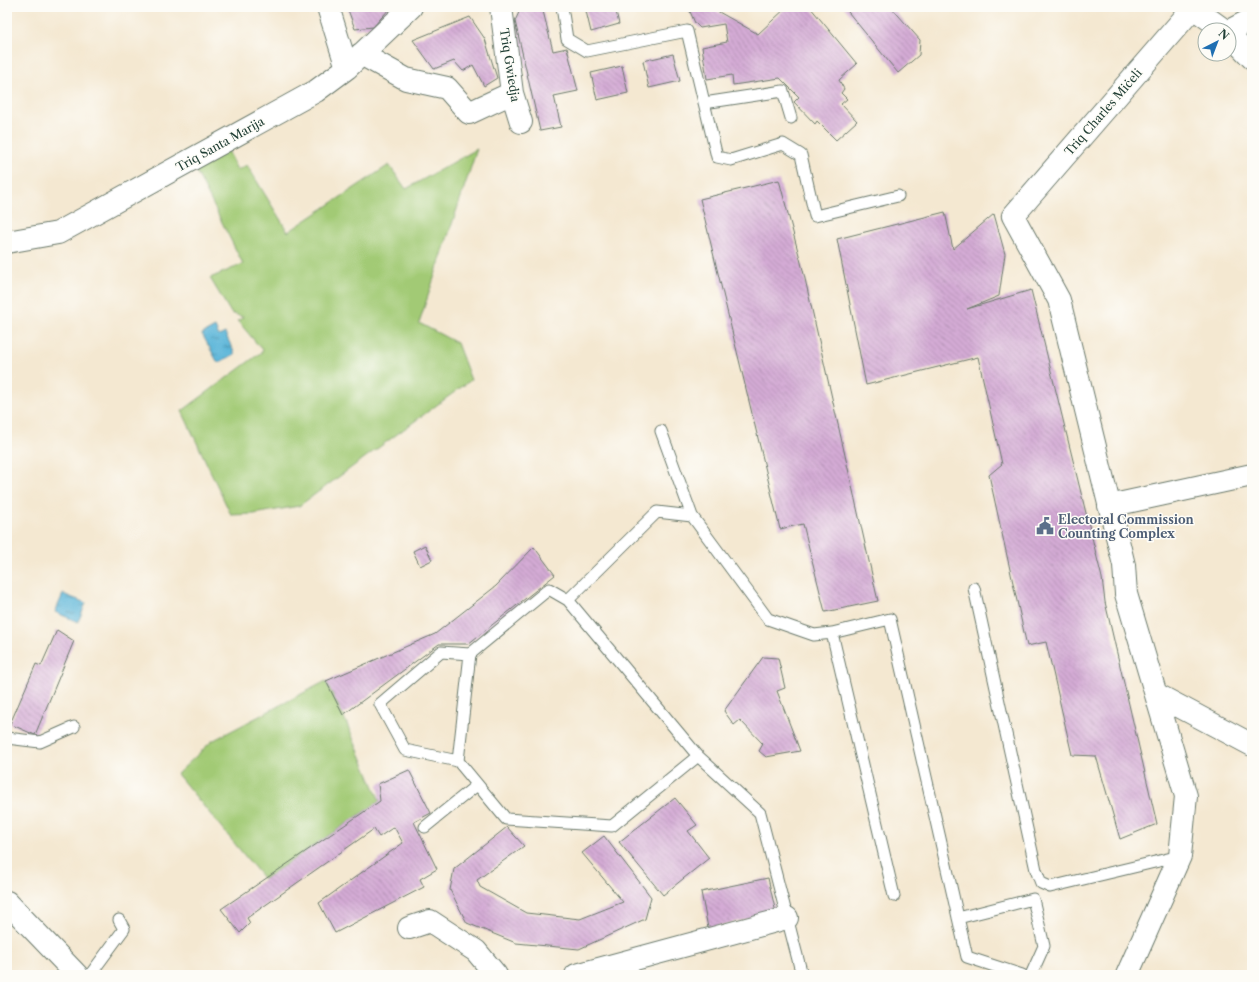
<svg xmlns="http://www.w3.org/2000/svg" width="1259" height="982" font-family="'Libre Caslon Text',serif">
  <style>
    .green { fill: #a2ca75; stroke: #608454 }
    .water { fill: url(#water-ripples); stroke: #3e7a86 }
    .building { fill: url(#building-back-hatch) }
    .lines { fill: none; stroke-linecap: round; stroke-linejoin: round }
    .lane-casing { stroke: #6a796b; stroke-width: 13 }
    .street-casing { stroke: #6a796b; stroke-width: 24 }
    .lane { stroke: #fff; stroke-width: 11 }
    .street { stroke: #fff; stroke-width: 22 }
    .labels { text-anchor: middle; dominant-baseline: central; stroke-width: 3; stroke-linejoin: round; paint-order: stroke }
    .street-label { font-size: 12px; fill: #1f3d34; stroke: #fdfcf7 }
    .service-label { font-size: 12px; font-weight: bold; fill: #4e5e75; stroke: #fdfcf7; text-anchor: start }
  </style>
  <defs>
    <pattern id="water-ripples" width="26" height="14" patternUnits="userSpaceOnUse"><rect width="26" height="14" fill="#5cb6d9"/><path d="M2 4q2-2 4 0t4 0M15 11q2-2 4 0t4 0" fill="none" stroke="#4b95b1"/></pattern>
    <pattern id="building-back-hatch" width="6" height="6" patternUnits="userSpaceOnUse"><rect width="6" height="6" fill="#d4abd5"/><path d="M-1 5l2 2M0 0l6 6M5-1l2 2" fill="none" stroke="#ab8cae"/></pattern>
  </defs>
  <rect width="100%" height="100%" fill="#fdfcf7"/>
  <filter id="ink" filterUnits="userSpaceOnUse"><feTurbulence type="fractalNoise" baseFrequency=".025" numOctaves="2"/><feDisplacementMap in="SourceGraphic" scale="8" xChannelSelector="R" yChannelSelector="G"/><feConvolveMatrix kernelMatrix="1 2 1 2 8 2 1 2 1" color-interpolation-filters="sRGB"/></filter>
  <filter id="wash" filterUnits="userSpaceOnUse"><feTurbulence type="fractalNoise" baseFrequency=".012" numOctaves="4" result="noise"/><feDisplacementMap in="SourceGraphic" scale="16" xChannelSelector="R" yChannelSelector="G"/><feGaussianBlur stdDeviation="0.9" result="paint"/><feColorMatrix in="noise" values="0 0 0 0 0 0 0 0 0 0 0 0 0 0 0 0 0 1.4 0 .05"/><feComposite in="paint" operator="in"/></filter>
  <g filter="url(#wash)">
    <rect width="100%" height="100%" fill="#f4e8d1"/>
    <path class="green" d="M 227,148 L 237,170 L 247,165 L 288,232 L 389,165 L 406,189 L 477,149 L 419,323 L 457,343 L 471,380 L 299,506 L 254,514 L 231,515 L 182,411 L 263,351 L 238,321 L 243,317 L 231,313 L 210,278 L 243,264 L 193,165 Z
      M 326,681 L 343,715 L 380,801 L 264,879 L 177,774 L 212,741 Z"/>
    <path class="water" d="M 215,327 L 219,336 L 225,333 L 235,354 L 218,363 L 202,334 Z
      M 63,594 L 86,603 L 78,622 L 55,612 Z"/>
    <g id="blocks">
      <path class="building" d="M 347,7 L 391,7 L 373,27 L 355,29 Z
        M 535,7 L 542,7 L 553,51 L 567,48 L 578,91 L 554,96 L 561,127 L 540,131 L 515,21 L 520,10 Z
        M 585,7 L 615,7 L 619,24 L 591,32 Z
        M 688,7 L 710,7 L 758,34 L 787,7 L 810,7 L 857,64 L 839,80 L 844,89 L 841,93 L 847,99 L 841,104 L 857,121 L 836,140 L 817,121 L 815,124 L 794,102 L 799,97 L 780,78 L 733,85 L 732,75 L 707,79 L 702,47 L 727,42 L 724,24 L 700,28 L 695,23 Z
        M 844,7 L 891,7 L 920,40 L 919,55 L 898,73 Z
        M 470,17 L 485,39 L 497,78 L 484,86 L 473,65 L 463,71 L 454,61 L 434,69 L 413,40 Z
        M 673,54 L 680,81 L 649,88 L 643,61 Z
        M 622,66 L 628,93 L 597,100 L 591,73 Z
        M 779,180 L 803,270 L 878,601 L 825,612 L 803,524 L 780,529 L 700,199 Z
        M 945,212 L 953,249 L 994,214 L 1005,254 L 999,296 L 967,309 L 1031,290 L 1102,578 L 1105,602 L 1157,824 L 1120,839 L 1096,756 L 1072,755 L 1046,642 L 1027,646 L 989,475 L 1002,464 L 978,357 L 866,385 L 837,239 Z
        M 425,545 L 432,560 L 420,566 L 413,551 Z
        M 534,547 L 555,575 L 468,644 L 439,644 L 343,715 L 326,681 L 435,634 L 496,586 Z
        M 57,630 L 74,641 L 35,735 L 10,724 L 36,664 L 41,666 Z
        M 763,657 L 778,658 L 785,688 L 777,691 L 800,751 L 766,757 L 759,751 L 763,744 L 740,720 L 734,725 L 724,711 Z
        M 409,770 L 431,813 L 414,822 L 437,869 L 420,879 L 424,887 L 335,933 L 319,903 L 403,843 L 394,827 L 379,837 L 374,829 L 247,918 L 250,923 L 240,933 L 221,909 L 380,801 L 378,784 Z
        M 675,798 L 697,825 L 688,831 L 709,858 L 663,895 L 619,842 Z
        M 507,827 L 524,846 L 477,880 L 480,887 L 526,913 L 580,919 L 623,902 L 582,853 L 604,836 L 651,897 L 645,919 L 579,949 L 516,943 L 467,923 L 450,890 L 454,869 Z
        M 768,878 L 776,913 L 708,928 L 701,892 Z"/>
    </g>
  </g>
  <g filter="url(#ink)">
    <use href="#blocks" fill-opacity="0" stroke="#6a796b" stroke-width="1"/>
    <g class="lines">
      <g class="lane-casing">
        <path id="lane" d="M 562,7 L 567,39 L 587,51 L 687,31 L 717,157 L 731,160 L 783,144 L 801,155 L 815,216 L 898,196
          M 704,103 L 783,91 L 791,118
          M 661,431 L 692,516
          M 974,588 L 1036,870 L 1041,883 L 1050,887 L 1180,856
          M 568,600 L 549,589 L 470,654 L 441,652 L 380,704 L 405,750 L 458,761 L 506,819 L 612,826 L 698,756
          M 832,633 L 894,896
          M 7,738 L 40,742 L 74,727
          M 458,761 L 470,654
          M 425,827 L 477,785
          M 958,918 L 1033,899 L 1044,946 L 1031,975
          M 90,975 L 124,929 L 119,920
          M 802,975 L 760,813 L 698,756 L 568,600 L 657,512 L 692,516 L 768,619 L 814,635 L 832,633 L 890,619 L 967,957 L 1022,975"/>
      </g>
      <g class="street-casing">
        <path id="street" d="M 328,7 L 347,68
          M 501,7 L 512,93 L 521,122
          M 1192,7 L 1224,30
          M 1229,31 L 1252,19
          M 1229,34 L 1252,58
          M 361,54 L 406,79 L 447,88 L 469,113 L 512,93
          M 7,242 L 58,233 L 316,91 L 347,68 L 411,7
          M 1109,506 L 1252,475
          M 1156,694 L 1252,745
          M 7,902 L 77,975
          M 409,928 L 430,921 L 476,951 L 496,975
          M 576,975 L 787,918
          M 1127,975 L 1180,856 L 1186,796 L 1126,594 L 1124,565 L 1059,300 L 1013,216 L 1193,8"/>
      </g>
      <use href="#lane" class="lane"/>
      <use href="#street" class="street"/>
    </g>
  </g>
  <defs>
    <g id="civic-bare" transform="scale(1.38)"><path d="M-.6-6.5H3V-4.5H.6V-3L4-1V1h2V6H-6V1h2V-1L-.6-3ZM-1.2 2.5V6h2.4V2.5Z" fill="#5c6f8a" stroke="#fdfcf7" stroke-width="2.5" paint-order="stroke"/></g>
  </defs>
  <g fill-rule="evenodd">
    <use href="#civic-bare" x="1045" y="526"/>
  </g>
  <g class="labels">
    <g class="street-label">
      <text transform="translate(510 65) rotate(81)">Triq Gwiedja</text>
      <text transform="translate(1103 112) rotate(-49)">Triq Charles Miċeli</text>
      <text transform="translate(220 144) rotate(-29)">Triq Santa Marija</text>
    </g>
    <g class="service-label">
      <text x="1058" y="519">Electoral Commission<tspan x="1058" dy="14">Counting Complex</tspan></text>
    </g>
  </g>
  <rect width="1259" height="982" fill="none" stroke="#fdfcf7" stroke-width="24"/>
  <g transform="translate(1217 42) rotate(42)"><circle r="19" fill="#fdfcf7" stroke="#a4b0a9"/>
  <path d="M0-3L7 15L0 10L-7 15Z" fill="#1f6fb2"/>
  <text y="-6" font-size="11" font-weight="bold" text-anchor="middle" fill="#1f3d34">N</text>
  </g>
</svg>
